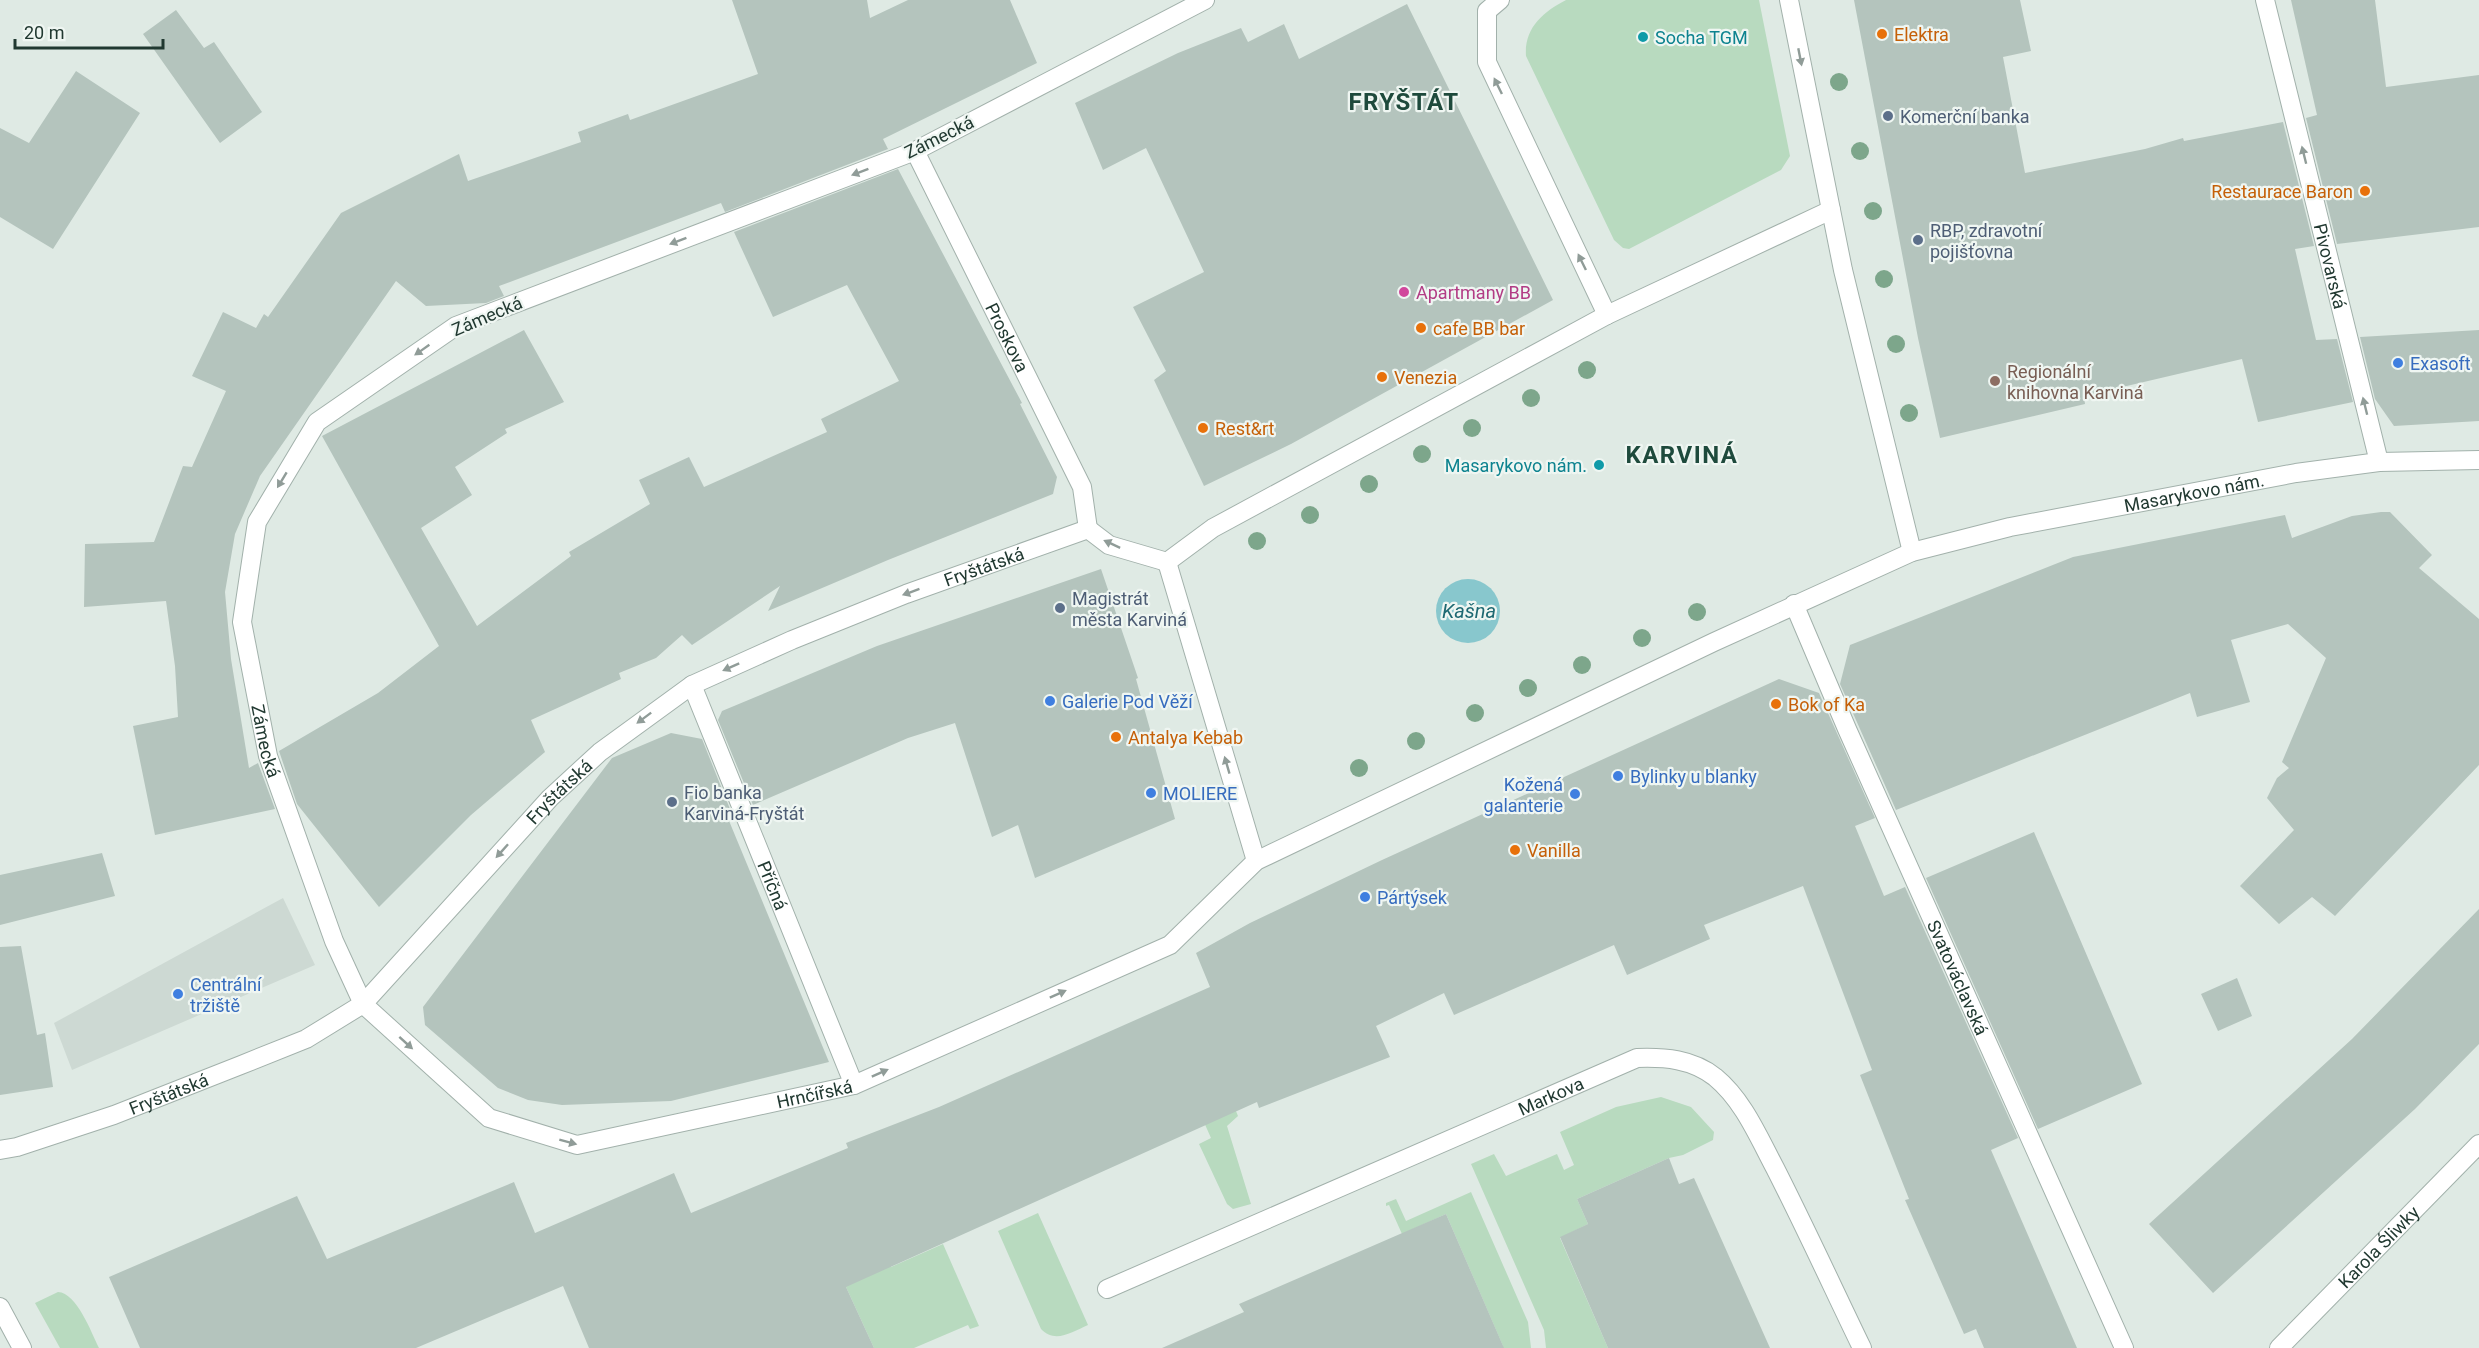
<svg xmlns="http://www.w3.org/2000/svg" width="2479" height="1348" font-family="Roboto,sans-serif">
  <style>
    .built { fill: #cdd9d3 }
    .green { fill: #b8dabf }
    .water { fill: #88c7cd }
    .building { fill: #b4c4bd }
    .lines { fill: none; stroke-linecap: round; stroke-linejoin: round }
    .minor-casing { stroke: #a2b1ab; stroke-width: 20 }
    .minor { stroke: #fff; stroke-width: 18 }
    .tree { fill: #7da68b }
    .oneway { fill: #909c98 }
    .food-dot { fill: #e8710a; stroke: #eff6f2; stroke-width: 2 }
    .culture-dot { fill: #0f9aa8; stroke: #eff6f2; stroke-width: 2 }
    .service-dot { fill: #5c6f8a; stroke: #eff6f2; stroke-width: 2 }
    .hotel-dot { fill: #d1479c; stroke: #eff6f2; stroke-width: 2 }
    .shop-dot { fill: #3f7fe0; stroke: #eff6f2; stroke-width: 2 }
    .education-dot { fill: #8d6e63; stroke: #eff6f2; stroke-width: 2 }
    .labels { text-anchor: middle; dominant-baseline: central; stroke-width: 4.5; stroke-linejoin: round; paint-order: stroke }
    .food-label { font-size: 18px; fill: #c56008; stroke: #eff6f2; text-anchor: start }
    .culture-label { font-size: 18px; fill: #0d838f; stroke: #eff6f2; text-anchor: start }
    .service-label { font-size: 18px; fill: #4e5e75; stroke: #eff6f2; text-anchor: start }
    .street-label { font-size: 18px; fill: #213931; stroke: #eff6f2 }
    .hotel-label { font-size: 18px; fill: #b23c85; stroke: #eff6f2; text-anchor: start }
    .shop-label { font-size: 18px; fill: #366cbe; stroke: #eff6f2; text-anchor: start }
    .education-label { font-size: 18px; fill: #785e54; stroke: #eff6f2; text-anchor: start }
    .water-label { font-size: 20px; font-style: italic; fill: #1e6972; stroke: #eff6f2 }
    .district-label { font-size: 24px; font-weight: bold; letter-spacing: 1.5px; fill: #1e4a3c; stroke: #eff6f2 }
  </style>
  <rect width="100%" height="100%" fill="#dfeae4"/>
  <path class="built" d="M 283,898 L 315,965 L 72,1070 L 54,1023 Z"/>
  <path class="green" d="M 1566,0 L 1759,0 L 1790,156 L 1781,170 L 1629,249 L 1623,248 L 1614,240 L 1526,56 C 1524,28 1543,12 1566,0 Z
    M 1190,997 L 1238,1116 L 1227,1126 L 1251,1204 L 1233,1209 L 1227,1204 L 1199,1144 L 1211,1138 L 1155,1012 Z
    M 1661,1097 L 1691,1107 L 1714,1132 L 1713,1140 L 1683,1155 L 1669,1158 L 1577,1199 L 1588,1224 L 1560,1238 L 1608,1348 L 1546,1348 L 1544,1330 L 1471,1164 L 1494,1154 L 1506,1176 L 1557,1154 L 1564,1170 L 1574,1165 L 1560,1132 L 1616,1107 Z
    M 1471,1192 L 1528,1322 L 1531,1348 L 1500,1348 L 1503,1346 L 1446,1214 L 1402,1234 L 1389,1205 L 1386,1206 L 1386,1203 L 1396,1199 L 1406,1221 Z
    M 1038,1213 L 1088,1325 C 1072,1332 1055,1344 1041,1329 L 998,1231 Z
    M 880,1244 L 891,1267 L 943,1244 L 979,1326 L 970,1329 L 968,1325 L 914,1348 L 874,1348 L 835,1263 Z
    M 58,1292 C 77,1293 91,1332 99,1348 L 60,1348 L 35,1303 Z"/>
  <path class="water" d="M1436 611a32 32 0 1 1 64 0a32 32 0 1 1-64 0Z"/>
  <path class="building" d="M 732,0 L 867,0 L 870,18 L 908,0 L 1010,0 L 1037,63 L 883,139 L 888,149 L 725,212 L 721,203 L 499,286 L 504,296 L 486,303 L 426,306 L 396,281 L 260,476 L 235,534 L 225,592 L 231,659 L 249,768 L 258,763 L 275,809 L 155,835 L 133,726 L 178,717 L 175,666 L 166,601 L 84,607 L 85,544 L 154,542 L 183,466 L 192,467 L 226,391 L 192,376 L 223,312 L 256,328 L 264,314 L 268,317 L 341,213 L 459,154 L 468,181 L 581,142 L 578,132 L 628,114 L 630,120 L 758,74 Z
    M 1854,0 L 2020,0 L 2031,51 L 2003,57 L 2025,173 L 2145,149 L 2183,138 L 2184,141 L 2283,122 L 2314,246 L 2295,249 L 2316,340 L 2337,339 L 2353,402 L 2258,422 L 2242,359 L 2084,396 L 2085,404 L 1940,438 L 1918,338 Z
    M 2291,0 L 2375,0 L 2386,87 L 2479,75 L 2479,227 L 2337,244 L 2306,118 L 2317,115 Z
    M 1407,4 L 1553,300 L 1291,444 L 1204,486 L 1154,380 L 1166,371 L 1133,307 L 1204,272 L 1146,148 L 1103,170 L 1075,103 L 1178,53 L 1241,28 L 1248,42 L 1284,24 L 1299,59 Z
    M 176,10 L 204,48 L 214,42 L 262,112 L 220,143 L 143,34 Z
    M 76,71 L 140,113 L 53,249 L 0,217 L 0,128 L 29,143 Z
    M 898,169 L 1022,403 L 1020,404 L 1057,477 L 1053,494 L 888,560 L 768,611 L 780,586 L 692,645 L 682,635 L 656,658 L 619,673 L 621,679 L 531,720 L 545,752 L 471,815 L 379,907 L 297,804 L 279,751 L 378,693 L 439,646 L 322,436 L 524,330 L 564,402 L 505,429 L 507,433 L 455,467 L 472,495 L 421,528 L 477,626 L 571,556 L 569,552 L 650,504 L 639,480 L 689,457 L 704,487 L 827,432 L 821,419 L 899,381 L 847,285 L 773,317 L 734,232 Z
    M 2479,330 L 2479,421 L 2394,426 L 2375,399 L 2360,337 Z
    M 2381,512 L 2390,512 L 2432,555 L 2419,568 L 2479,619 L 2479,765 L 2335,916 L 2312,897 L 2279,924 L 2240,886 L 2294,830 L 2267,798 L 2277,778 L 2289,768 L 2282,762 L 2326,658 L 2288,624 L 2231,640 L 2250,702 L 2197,717 L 2190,693 L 1896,810 L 1840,684 L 1850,645 L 2073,557 L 2285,515 L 2292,538 L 2352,516 Z
    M 1101,569 L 1138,678 L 1136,679 L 1175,819 L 1035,878 L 1018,825 L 992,837 L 955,723 L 908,738 L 753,805 L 718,720 L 722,711 L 877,646 Z
    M 1779,679 L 1819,693 L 1875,818 L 1855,826 L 1884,896 L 1905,887 L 2018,1138 L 1991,1150 L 2077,1348 L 1984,1348 L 1976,1329 L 1964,1334 L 1905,1200 L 1909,1199 L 1860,1075 L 1872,1070 L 1803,886 L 1704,925 L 1710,939 L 1627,975 L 1614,945 L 1454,1015 L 1444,993 L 1376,1026 L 1390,1057 L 1259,1108 L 1257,1102 L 846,1287 L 874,1348 L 589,1348 L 563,1286 L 416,1348 L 140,1348 L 109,1277 L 297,1196 L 327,1259 L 514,1182 L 535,1233 L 674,1173 L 691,1213 L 848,1148 L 846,1143 L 939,1107 L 1210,987 L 1196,953 L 1250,923 L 1382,860 Z
    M 671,733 L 702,739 L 732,814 L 727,816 L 829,1062 L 671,1101 L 562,1105 L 528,1100 L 498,1088 L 425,1025 L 423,1007 L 612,758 Z
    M 2034,832 L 2142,1084 L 2038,1129 L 1926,878 Z
    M 102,853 L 115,896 L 0,925 L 0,875 Z
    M 2479,909 L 2479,1044 L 2415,1109 L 2213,1293 L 2149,1224 L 2352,1039 Z
    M 21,946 L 37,1035 L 45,1033 L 53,1087 L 0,1095 L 0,947 Z
    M 2237,978 L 2252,1016 L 2218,1031 L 2201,994 Z
    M 1669,1158 L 1679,1184 L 1694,1178 L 1770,1348 L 1608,1348 L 1560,1237 L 1588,1224 L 1577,1199 Z
    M 1446,1214 L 1504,1348 L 1162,1348 L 1244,1312 L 1239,1304 Z"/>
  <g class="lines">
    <g class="minor-casing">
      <g id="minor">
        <path id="s1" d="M 1205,0 L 915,151 L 456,326 L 317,422 L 257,522 L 242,622 L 268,756 L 334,941 L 363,1004 L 489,1118 L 577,1145 L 854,1085 L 1170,945 L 1256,861 L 1714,642 L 1912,552 L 2010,527 L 2296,473 L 2379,462 L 2479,460"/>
        <path d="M 1500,0 L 1487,11 L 1487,62 L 1607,315"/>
        <path d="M 1789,0 L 1843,270 L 1912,552"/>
        <path id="s2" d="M 2265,0 L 2379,462"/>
        <path id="s3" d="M 915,151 L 1082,487 L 1088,529"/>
        <path d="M 1167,562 L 1213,528 L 1607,315 L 1831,210"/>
        <path d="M 1167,562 L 1256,861"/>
        <path id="s4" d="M 1794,604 L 1847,729 L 2124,1348"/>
        <path id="s5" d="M 692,685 L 854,1085"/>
        <path id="s6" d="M 0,1150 L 17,1147 L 114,1115 L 241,1065 L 306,1039 L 363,1004 L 550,798 L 600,752 L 692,685 L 792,640 L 906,594 L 1088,529 L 1109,545 L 1167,562"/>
        <path id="s7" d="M 1107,1289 L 1637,1058 C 1665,1057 1692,1059 1715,1077 C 1743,1100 1758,1136 1775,1168 C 1805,1227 1833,1288 1862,1348"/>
        <path d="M 0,1307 L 22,1348"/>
        <path id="s8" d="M 2279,1348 L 2479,1144"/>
      </g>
    </g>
    <use href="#minor" class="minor"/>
  </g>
  <g class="tree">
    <circle cx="1839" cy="82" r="9"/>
    <circle cx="1860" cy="151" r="9"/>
    <circle cx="1873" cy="211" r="9"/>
    <circle cx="1884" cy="279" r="9"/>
    <circle cx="1896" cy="344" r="9"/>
    <circle cx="1587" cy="370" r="9"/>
    <circle cx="1531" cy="398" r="9"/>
    <circle cx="1909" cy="413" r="9"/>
    <circle cx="1472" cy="428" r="9"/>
    <circle cx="1422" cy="454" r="9"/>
    <circle cx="1369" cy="484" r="9"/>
    <circle cx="1310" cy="515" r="9"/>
    <circle cx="1257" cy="541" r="9"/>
    <circle cx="1697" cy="612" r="9"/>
    <circle cx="1642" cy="638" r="9"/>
    <circle cx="1582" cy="665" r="9"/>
    <circle cx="1528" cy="688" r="9"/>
    <circle cx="1475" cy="713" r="9"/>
    <circle cx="1416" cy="741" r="9"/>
    <circle cx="1359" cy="768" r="9"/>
  </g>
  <defs><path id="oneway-solid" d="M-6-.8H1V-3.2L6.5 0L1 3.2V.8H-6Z" transform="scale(1.5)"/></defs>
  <g class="oneway">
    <use href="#oneway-solid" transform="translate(1800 57) rotate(79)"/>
    <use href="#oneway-solid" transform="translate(1498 86) rotate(-116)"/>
    <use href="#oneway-solid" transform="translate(2304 155) rotate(-104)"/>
    <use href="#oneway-solid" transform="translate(860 172) rotate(159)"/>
    <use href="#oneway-solid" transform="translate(678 241) rotate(159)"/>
    <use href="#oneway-solid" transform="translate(1582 262) rotate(-116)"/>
    <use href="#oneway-solid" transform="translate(422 350) rotate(145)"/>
    <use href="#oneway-solid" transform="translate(2365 406) rotate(-104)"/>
    <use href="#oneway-solid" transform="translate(282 480) rotate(121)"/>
    <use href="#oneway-solid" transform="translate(1112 544) rotate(-155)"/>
    <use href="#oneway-solid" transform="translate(911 592) rotate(160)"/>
    <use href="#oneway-solid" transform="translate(731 667) rotate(156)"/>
    <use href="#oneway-solid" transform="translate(644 718) rotate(143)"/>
    <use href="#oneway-solid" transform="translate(1227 765) rotate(-106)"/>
    <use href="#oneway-solid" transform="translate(502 851) rotate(132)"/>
    <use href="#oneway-solid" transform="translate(1058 994) rotate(-24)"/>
    <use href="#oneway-solid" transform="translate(406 1043) rotate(42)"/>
    <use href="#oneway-solid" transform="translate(880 1073) rotate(-24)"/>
    <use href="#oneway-solid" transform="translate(568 1142) rotate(15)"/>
  </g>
  <g class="food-dot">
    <circle cx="1882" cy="34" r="6"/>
    <circle cx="2365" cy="191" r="6"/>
    <circle cx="1421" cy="328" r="6"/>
    <circle cx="1382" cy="377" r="6"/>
    <circle cx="1203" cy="428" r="6"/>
    <circle cx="1776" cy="704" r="6"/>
    <circle cx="1116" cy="737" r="6"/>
    <circle cx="1515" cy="850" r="6"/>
  </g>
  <g class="culture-dot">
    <circle cx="1643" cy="37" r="6"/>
    <circle cx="1599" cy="465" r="6"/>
  </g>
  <g class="service-dot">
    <circle cx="1888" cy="116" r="6"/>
    <circle cx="1918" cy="240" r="6"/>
    <circle cx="1060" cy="608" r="6"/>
    <circle cx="672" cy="802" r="6"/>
  </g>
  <circle class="hotel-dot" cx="1404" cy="292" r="6"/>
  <g class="shop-dot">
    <circle cx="2398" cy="363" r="6"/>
    <circle cx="1050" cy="701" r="6"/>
    <circle cx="1618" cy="776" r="6"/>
    <circle cx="1151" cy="793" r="6"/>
    <circle cx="1575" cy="794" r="6"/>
    <circle cx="1365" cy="897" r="6"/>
    <circle cx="178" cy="994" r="6"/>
  </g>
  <circle class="education-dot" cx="1995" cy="381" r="6"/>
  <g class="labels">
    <g class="food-label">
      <text x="1894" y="34">Elektra</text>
      <text x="2353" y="191" text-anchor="end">Restaurace Baron</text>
      <text x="1433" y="328">cafe BB bar</text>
      <text x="1394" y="377">Venezia</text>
      <text x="1215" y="428">Rest&amp;rt</text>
      <text x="1788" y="704">Bok of Ka</text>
      <text x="1128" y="737">Antalya Kebab</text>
      <text x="1527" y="850">Vanilla</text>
    </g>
    <g class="culture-label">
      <text x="1655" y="37">Socha TGM</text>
      <text x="1587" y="465" text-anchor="end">Masarykovo nám.</text>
    </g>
    <g class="service-label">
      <text x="1900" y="116">Komerční banka</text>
      <text x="1930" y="230">RBP, zdravotní<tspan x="1930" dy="21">pojišťovna</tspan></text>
      <text x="1072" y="598">Magistrát<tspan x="1072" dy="21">města Karviná</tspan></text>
      <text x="684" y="792">Fio banka<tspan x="684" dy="21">Karviná-Fryštát</tspan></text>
    </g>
    <g class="street-label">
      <text transform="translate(939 137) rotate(-26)">Zámecká</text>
      <text stroke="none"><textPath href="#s2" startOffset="274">Pivovarská</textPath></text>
      <text transform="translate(487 316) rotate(-23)">Zámecká</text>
      <text stroke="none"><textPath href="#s3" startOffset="208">Proskova</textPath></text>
      <text stroke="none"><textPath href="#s1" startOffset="3632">Masarykovo nám.</textPath></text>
      <text stroke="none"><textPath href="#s6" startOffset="1168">Fryštátská</textPath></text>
      <text stroke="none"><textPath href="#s1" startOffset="1326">Zámecká</textPath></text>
      <text stroke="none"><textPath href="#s6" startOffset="682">Fryštátská</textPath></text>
      <text stroke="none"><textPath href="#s5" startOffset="216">Příčná</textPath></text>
      <text stroke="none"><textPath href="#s4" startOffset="408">Svatováclavská</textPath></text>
      <text stroke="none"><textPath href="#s6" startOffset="178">Fryštátská</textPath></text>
      <text stroke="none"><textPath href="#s1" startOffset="2112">Hrnčířská</textPath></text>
      <text stroke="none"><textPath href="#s7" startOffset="484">Markova</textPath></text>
      <text stroke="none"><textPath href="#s8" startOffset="142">Karola Śliwky</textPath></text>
    </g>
    <g class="hotel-label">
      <text x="1416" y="292">Apartmany BB</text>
    </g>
    <g class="shop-label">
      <text x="2410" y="363">Exasoft</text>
      <text x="1062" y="701">Galerie Pod Věží</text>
      <text x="1630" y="776">Bylinky u blanky</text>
      <text x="1563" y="784" text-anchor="end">Kožená<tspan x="1563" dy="21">galanterie</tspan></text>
      <text x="1163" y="793">MOLIERE</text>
      <text x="1377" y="897">Pártýsek</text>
      <text x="190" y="984">Centrální<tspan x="190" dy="21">tržiště</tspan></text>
    </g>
    <g class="education-label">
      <text x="2007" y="371">Regionální<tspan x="2007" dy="21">knihovna Karviná</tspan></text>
    </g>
    <g class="water-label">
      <text x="1469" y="611">Kašna</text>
    </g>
    <g class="district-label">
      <text x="1404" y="102">FRYŠTÁT</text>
      <text x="1682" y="455">KARVINÁ</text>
    </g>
  </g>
  <path d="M15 39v9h148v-9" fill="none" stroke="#213931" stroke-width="3"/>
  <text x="24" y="39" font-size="18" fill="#213931" stroke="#eff6f2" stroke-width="4.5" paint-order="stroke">20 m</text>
</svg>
